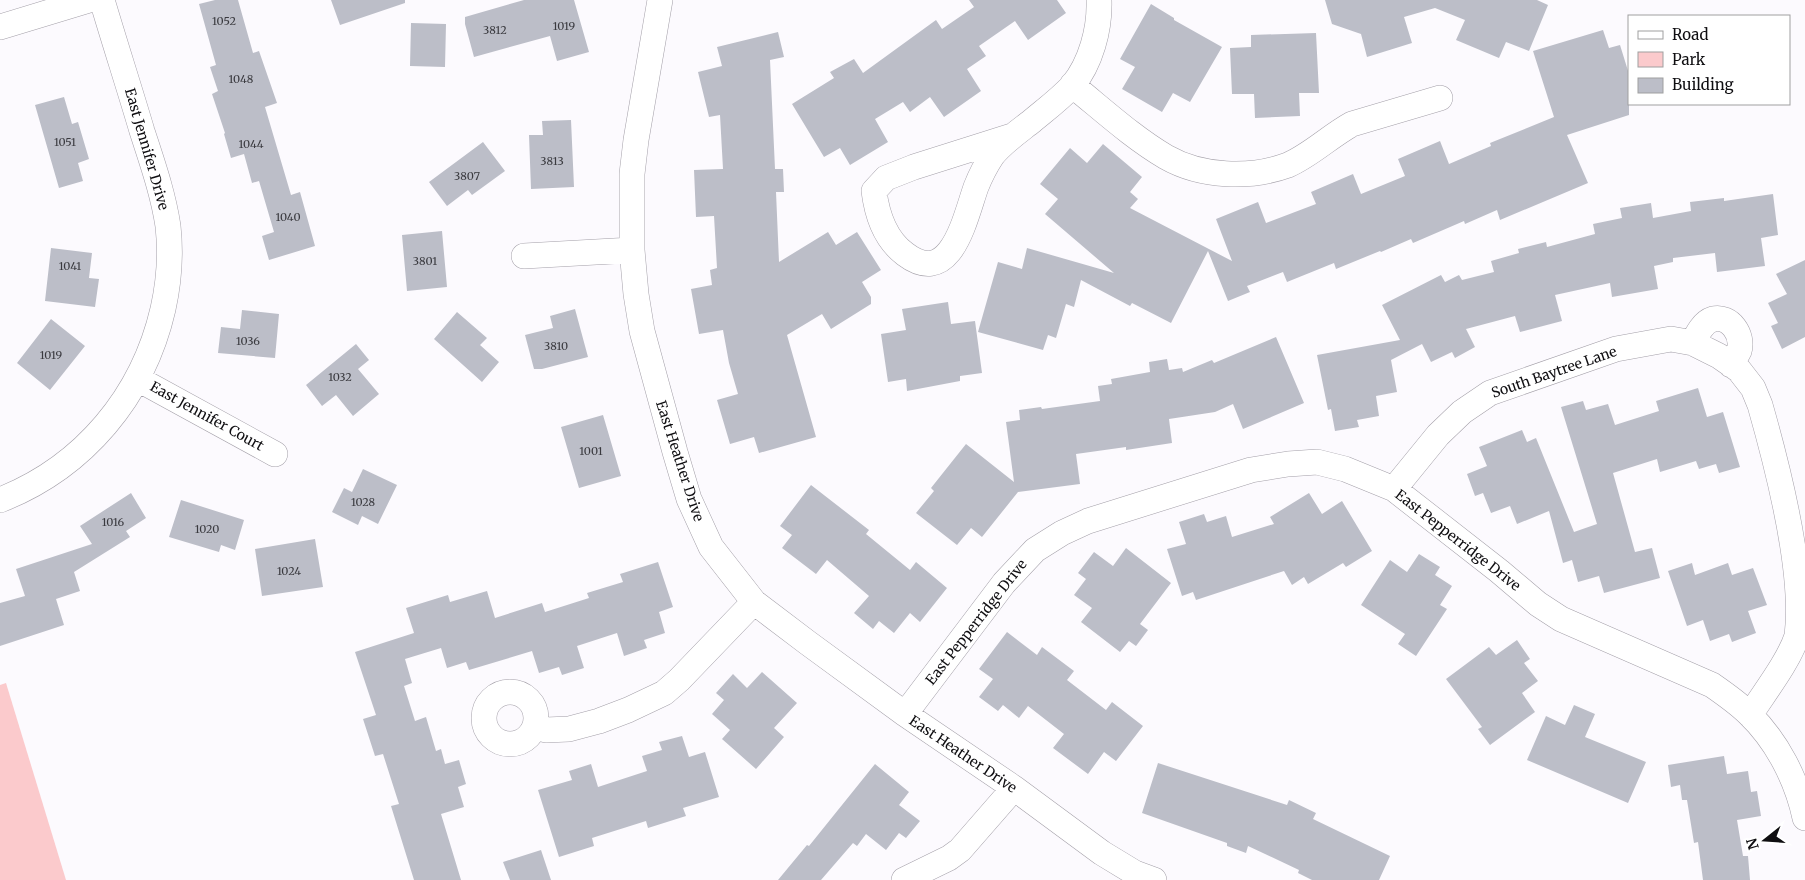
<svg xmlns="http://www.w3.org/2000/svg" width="1805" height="880" font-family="Merriweather,serif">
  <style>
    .green { fill: #fbcacc }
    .building { fill: #bcbec8 }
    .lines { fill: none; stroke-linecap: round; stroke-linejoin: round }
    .minor-casing { stroke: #a4a0a9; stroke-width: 26 }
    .minor { stroke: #fff; stroke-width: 25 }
    .labels { text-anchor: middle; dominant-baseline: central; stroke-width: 4; stroke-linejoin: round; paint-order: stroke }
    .number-label { font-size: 11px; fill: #3a3a3f }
    .street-label { font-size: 14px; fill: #0f0e11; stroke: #fff }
  </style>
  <rect width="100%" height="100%" fill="#fcfafe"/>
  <path class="green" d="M 6,683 L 66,880 L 0,880 L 0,685 Z"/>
  <path class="building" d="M 215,0 L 238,0 L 253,53 L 259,51 L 277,103 L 265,107 L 291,195 L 300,192 L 315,246 L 269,260 L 262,236 L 274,232 L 259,181 L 252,183 L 244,154 L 231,158 L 224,134 L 225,133 L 212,94 L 218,91 L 210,67 L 216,65 L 199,4 Z
    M 331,0 L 405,0 L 405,3 L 340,25 Z
    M 524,0 L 574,0 L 589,52 L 557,61 L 550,36 L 474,57 L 465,24 L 465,17 Z
    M 969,0 L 1057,0 L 1066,13 L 1028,40 L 1015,21 L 979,46 L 986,56 L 967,69 L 981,91 L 944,117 L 930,97 L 910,112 L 903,102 L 875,119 L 888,142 L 850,165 L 840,148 L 824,157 L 792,104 L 834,78 L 830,72 L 854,59 L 863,73 L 936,20 L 942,29 L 974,7 Z
    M 1325,0 L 1537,0 L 1548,5 L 1529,51 L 1506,42 L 1499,58 L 1456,40 L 1465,20 L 1435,8 L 1404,17 L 1412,43 L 1367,57 L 1361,34 L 1332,24 Z
    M 1151,4 L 1174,18 L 1174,20 L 1222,47 L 1190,102 L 1173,93 L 1162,112 L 1122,89 L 1135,67 L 1120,59 Z
    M 411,23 L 446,24 L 445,67 L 410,66 Z
    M 1603,30 L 1609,48 L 1620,45 L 1629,74 L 1629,115 L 1567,135 L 1588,183 L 1500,220 L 1497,210 L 1465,224 L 1464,221 L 1413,243 L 1411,239 L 1381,252 L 1380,251 L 1336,269 L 1334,263 L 1287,282 L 1283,272 L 1247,286 L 1250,292 L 1228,301 L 1208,251 L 1171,323 L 1132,303 L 1130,306 L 1081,280 L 1074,307 L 1066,304 L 1056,338 L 1048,335 L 1043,350 L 978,332 L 998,262 L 1022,269 L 1027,248 L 1114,273 L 1045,214 L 1058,199 L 1040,184 L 1070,148 L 1087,163 L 1103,144 L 1142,177 L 1130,192 L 1138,199 L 1130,208 L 1232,261 L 1216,219 L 1258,202 L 1266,223 L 1316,204 L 1311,192 L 1353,174 L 1361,194 L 1405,176 L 1398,159 L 1440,141 L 1449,164 L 1491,146 L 1490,143 L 1554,117 L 1533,51 Z
    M 778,32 L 784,57 L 770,60 L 775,169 L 783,169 L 784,192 L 776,192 L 779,262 L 828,232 L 836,245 L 857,232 L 881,270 L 862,282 L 871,297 L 871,304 L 831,329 L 822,314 L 787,335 L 816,437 L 759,453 L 754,437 L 730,444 L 717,400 L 738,394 L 729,363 L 723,330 L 699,334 L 691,289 L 712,285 L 710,270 L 717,268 L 714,216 L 696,217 L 694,170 L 723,169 L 720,115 L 709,117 L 698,72 L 722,66 L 717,47 Z
    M 1316,33 L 1319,93 L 1299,93 L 1300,116 L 1255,118 L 1254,94 L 1232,94 L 1230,48 L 1251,47 L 1251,35 Z
    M 64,97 L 72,124 L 78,122 L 89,159 L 78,163 L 83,181 L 59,188 L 35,105 Z
    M 571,120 L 574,187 L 531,189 L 529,135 L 543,135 L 542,121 Z
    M 483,142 L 505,171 L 472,195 L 468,190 L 447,206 L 429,182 Z
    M 1773,194 L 1778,235 L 1761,238 L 1765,266 L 1717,272 L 1715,253 L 1673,258 L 1673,262 L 1654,266 L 1658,289 L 1612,297 L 1610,283 L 1555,295 L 1562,321 L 1520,332 L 1515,316 L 1466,329 L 1475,347 L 1455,358 L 1452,352 L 1431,362 L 1422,344 L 1391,360 L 1397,392 L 1376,396 L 1379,416 L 1357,420 L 1359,427 L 1335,431 L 1331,409 L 1328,410 L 1317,355 L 1400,340 L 1382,305 L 1441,275 L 1445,282 L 1459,275 L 1462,280 L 1494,272 L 1491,261 L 1519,253 L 1518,249 L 1546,242 L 1547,247 L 1595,234 L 1593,224 L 1622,218 L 1620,208 L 1651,203 L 1653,218 L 1691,211 L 1690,202 L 1724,198 L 1724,201 Z
    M 442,231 L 447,287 L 407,291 L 402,235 Z
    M 51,248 L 92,253 L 89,278 L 99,279 L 95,307 L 45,301 Z
    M 1805,260 L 1805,337 L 1782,349 L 1771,326 L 1778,323 L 1768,303 L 1787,294 L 1776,274 Z
    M 948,302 L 951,324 L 975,321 L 982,373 L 960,376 L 960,381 L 907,391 L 906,379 L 888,382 L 881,334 L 906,330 L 902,309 Z
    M 575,309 L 588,357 L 542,369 L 534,369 L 525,335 L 553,328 L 550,316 Z
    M 242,310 L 279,314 L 275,358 L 218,353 L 221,327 L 240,329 Z
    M 457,312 L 487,338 L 480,345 L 499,362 L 482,382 L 434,339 Z
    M 51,319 L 85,346 L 50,390 L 17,363 Z
    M 1276,337 L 1304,403 L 1243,429 L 1233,404 L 1215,412 L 1169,419 L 1172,443 L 1126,450 L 1126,447 L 1076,454 L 1080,484 L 1018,492 L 982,537 L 971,528 L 957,545 L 916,513 L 934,491 L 931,488 L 966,444 L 1014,482 L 1006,422 L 1020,420 L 1019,410 L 1041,407 L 1042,409 L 1100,401 L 1098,386 L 1112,384 L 1111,379 L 1150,372 L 1149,362 L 1167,359 L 1169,370 L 1182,368 L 1183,372 L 1212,360 L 1214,363 Z
    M 356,344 L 369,360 L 358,369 L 379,394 L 353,416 L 336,395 L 322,406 L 306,385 Z
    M 1698,388 L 1707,417 L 1723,412 L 1740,467 L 1719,473 L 1716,464 L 1699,469 L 1696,461 L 1660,472 L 1657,459 L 1613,473 L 1635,552 L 1652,548 L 1660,578 L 1604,593 L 1599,576 L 1578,582 L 1572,560 L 1563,563 L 1549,511 L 1517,524 L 1510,506 L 1491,513 L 1483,493 L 1475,496 L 1467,474 L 1487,466 L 1479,447 L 1522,430 L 1527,442 L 1536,438 L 1574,532 L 1597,524 L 1561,407 L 1583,401 L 1586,410 L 1608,404 L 1615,425 L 1659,411 L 1656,401 Z
    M 603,415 L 621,476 L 579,488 L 561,427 Z
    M 363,469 L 397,485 L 378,524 L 362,516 L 358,525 L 332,512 L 344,488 L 352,492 Z
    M 811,485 L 869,530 L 866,534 L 910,570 L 916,562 L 947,588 L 920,622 L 910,613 L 894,633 L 879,621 L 873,629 L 854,613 L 869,596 L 827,560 L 816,574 L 782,548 L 792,535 L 780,526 Z
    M 131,493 L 146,518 L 126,531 L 130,537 L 74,572 L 80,591 L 56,599 L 64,625 L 0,646 L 0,603 L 25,596 L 16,569 L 92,544 L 80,526 Z
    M 1309,493 L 1322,514 L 1342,501 L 1372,551 L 1346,567 L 1343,563 L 1308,584 L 1304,577 L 1292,585 L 1284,571 L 1196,600 L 1193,592 L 1182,596 L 1167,549 L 1186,544 L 1179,522 L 1204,514 L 1207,522 L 1226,516 L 1232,537 L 1274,524 L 1270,517 Z
    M 181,500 L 244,520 L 235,550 L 221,545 L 219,552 L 169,537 Z
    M 315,539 L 323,587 L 262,596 L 255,549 Z
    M 1126,548 L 1171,583 L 1140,624 L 1148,630 L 1136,646 L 1129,641 L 1120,652 L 1081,622 L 1092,608 L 1074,595 L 1086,579 L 1078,573 L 1094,552 L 1113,566 Z
    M 1419,554 L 1440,567 L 1435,575 L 1452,586 L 1440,605 L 1447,609 L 1416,656 L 1398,644 L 1405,634 L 1361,605 L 1390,560 L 1407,572 Z
    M 658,562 L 673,607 L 659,612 L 665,633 L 644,640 L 647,648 L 624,656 L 617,633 L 577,646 L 584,668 L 562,675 L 559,667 L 539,673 L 532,651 L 469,670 L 466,662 L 447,668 L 441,648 L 405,659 L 412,683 L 404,686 L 415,721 L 426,717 L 436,751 L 441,749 L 445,764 L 459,760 L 466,784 L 458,787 L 464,807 L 441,814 L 461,880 L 414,880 L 391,806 L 399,804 L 383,754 L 375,756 L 363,719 L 376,715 L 355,652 L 414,633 L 406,608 L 448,595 L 450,602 L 487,591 L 495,618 L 542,603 L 545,612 L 589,598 L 587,593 L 623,582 L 620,574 Z
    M 1692,563 L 1695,575 L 1728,563 L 1732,575 L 1753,568 L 1767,605 L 1748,611 L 1756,633 L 1732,642 L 1729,634 L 1710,641 L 1703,620 L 1687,626 L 1668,571 Z
    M 1007,632 L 1037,655 L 1042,647 L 1074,671 L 1067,680 L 1106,710 L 1112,702 L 1143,726 L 1116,761 L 1104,752 L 1088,774 L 1053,748 L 1064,734 L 1028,706 L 1019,718 L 1003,705 L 998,711 L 979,697 L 993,679 L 979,669 Z
    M 1517,640 L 1530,659 L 1524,663 L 1538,681 L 1522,693 L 1535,712 L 1490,745 L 1478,729 L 1482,727 L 1446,679 L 1489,647 L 1496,655 Z
    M 762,672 L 797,703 L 774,728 L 784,737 L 756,769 L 722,739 L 730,730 L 712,714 L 724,700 L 716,693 L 733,674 L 747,688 Z
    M 1574,705 L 1595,714 L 1585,737 L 1646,762 L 1628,803 L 1527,760 L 1546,716 L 1565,725 Z
    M 682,736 L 689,757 L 705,752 L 719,797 L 683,808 L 686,816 L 648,828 L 646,821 L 592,838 L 594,846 L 559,857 L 538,790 L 572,780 L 569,771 L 591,764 L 598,787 L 647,771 L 642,756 L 662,750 L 659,742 Z
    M 1724,756 L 1727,774 L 1748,771 L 1751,792 L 1757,791 L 1761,816 L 1737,820 L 1743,856 L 1748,856 L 1750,880 L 1703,880 L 1698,842 L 1694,843 L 1687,800 L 1682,800 L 1680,785 L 1671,787 L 1668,765 Z
    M 1158,763 L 1287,805 L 1289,800 L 1316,813 L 1313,819 L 1390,856 L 1379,880 L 1312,880 L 1298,873 L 1299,870 L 1248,846 L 1246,853 L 1227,846 L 1227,843 L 1142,813 Z
    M 875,764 L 909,792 L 899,805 L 920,821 L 906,838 L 899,833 L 886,850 L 866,834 L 857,846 L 853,843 L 821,880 L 778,880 L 807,845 L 809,846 Z
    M 541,850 L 551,880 L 510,880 L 503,862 Z"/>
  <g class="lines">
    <g class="minor-casing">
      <path id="minor" d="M 660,0 L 636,140 L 632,174 L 632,250 L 636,294 L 642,331 L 675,452 L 689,499 L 711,547 L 754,602 L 808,643 L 905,714 L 1014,788 L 1102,853 L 1135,873 L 1154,880
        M 0,27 L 89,0
        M 1072,85 C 1102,109 1132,137 1166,157 C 1201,177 1250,179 1288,165 C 1311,155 1330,136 1352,124 L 1440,98
        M 1012,136 L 914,167 L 886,178 L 874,191 C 877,215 885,239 905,254 C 951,289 965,218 976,187 C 980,177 986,165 992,156 C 1002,143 1018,132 1032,121 C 1045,110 1060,99 1072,86 C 1091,63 1100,29 1099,0
        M 524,256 L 632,250
        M 1693,343 C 1697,334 1703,322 1713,319 C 1730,315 1744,335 1739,351 C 1737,355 1734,360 1731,365
        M 138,379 L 275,454
        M 1394,489 L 1438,435 L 1462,412 L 1490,393 L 1616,349 L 1671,339 L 1693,343 L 1719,356 L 1739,370 L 1753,388 L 1760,405 C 1778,468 1805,572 1797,636 C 1789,661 1764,693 1750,715
        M 0,500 C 84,467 143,396 163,309 C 169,282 171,253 168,226 C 163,193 152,162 142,131 C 129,87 115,44 102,0
        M484 718a26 26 0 1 1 52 0a26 26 0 1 1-52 0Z
        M 905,714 L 1004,583 L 1035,550 L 1062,533 L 1088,521 L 1251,470 L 1288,464 L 1317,462 L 1345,469 L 1394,489 L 1499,571 L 1538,604 L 1561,619 L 1712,685 C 1725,694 1738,703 1749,714 C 1777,741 1797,780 1805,818
        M 535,726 L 546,730 L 569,729 L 599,721 L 628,710 L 664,693 L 679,680 L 754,602
        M 904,880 L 949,858 L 960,850 L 1014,788"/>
    </g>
    <use href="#minor" class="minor"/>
  </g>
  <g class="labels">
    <g class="number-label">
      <text x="224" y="21">1052</text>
      <text x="564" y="26">1019</text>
      <text x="495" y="30">3812</text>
      <text x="241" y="79">1048</text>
      <text x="65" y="142">1051</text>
      <text x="251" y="144">1044</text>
      <text x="552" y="161">3813</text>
      <text x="467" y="176">3807</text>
      <text x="288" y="217">1040</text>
      <text x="425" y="261">3801</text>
      <text x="70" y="266">1041</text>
      <text x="248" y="341">1036</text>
      <text x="556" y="346">3810</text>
      <text x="51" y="355">1019</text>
      <text x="340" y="377">1032</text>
      <text x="591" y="451">1001</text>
      <text x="363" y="502">1028</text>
      <text x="113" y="522">1016</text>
      <text x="207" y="529">1020</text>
      <text x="289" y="571">1024</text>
    </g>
    <g class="street-label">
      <text transform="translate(147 149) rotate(74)">East Jennifer Drive</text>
      <text transform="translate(1554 372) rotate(-19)">South Baytree Lane</text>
      <text transform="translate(207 416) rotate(29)">East Jennifer Court</text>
      <text transform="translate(680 461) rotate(72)">East Heather Drive</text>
      <text transform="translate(1458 540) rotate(38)">East Pepperridge Drive</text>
      <text transform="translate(976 622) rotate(-52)">East Pepperridge Drive</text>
      <text transform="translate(963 754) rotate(34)">East Heather Drive</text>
    </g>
  </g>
  <rect x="1628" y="15" width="162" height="90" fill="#ffffff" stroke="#9f9fa0"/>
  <rect x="1638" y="31" width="25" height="8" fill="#ffffff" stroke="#9f9fa0"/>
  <text x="1672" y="40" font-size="15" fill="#0f0e11">Road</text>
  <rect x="1638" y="52" width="25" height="15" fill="#fbcacc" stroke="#9f9fa0"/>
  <text x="1672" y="65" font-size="15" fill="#0f0e11">Park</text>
  <rect x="1638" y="78" width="25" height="15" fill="#bcbec8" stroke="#9f9fa0"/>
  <text x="1672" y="90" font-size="15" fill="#0f0e11">Building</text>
  <g transform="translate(1765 840) rotate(253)" stroke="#ffffff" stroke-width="4" paint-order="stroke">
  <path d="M0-4L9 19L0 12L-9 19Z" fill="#0f0e11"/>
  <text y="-8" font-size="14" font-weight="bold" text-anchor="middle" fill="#0f0e11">N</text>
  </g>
</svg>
